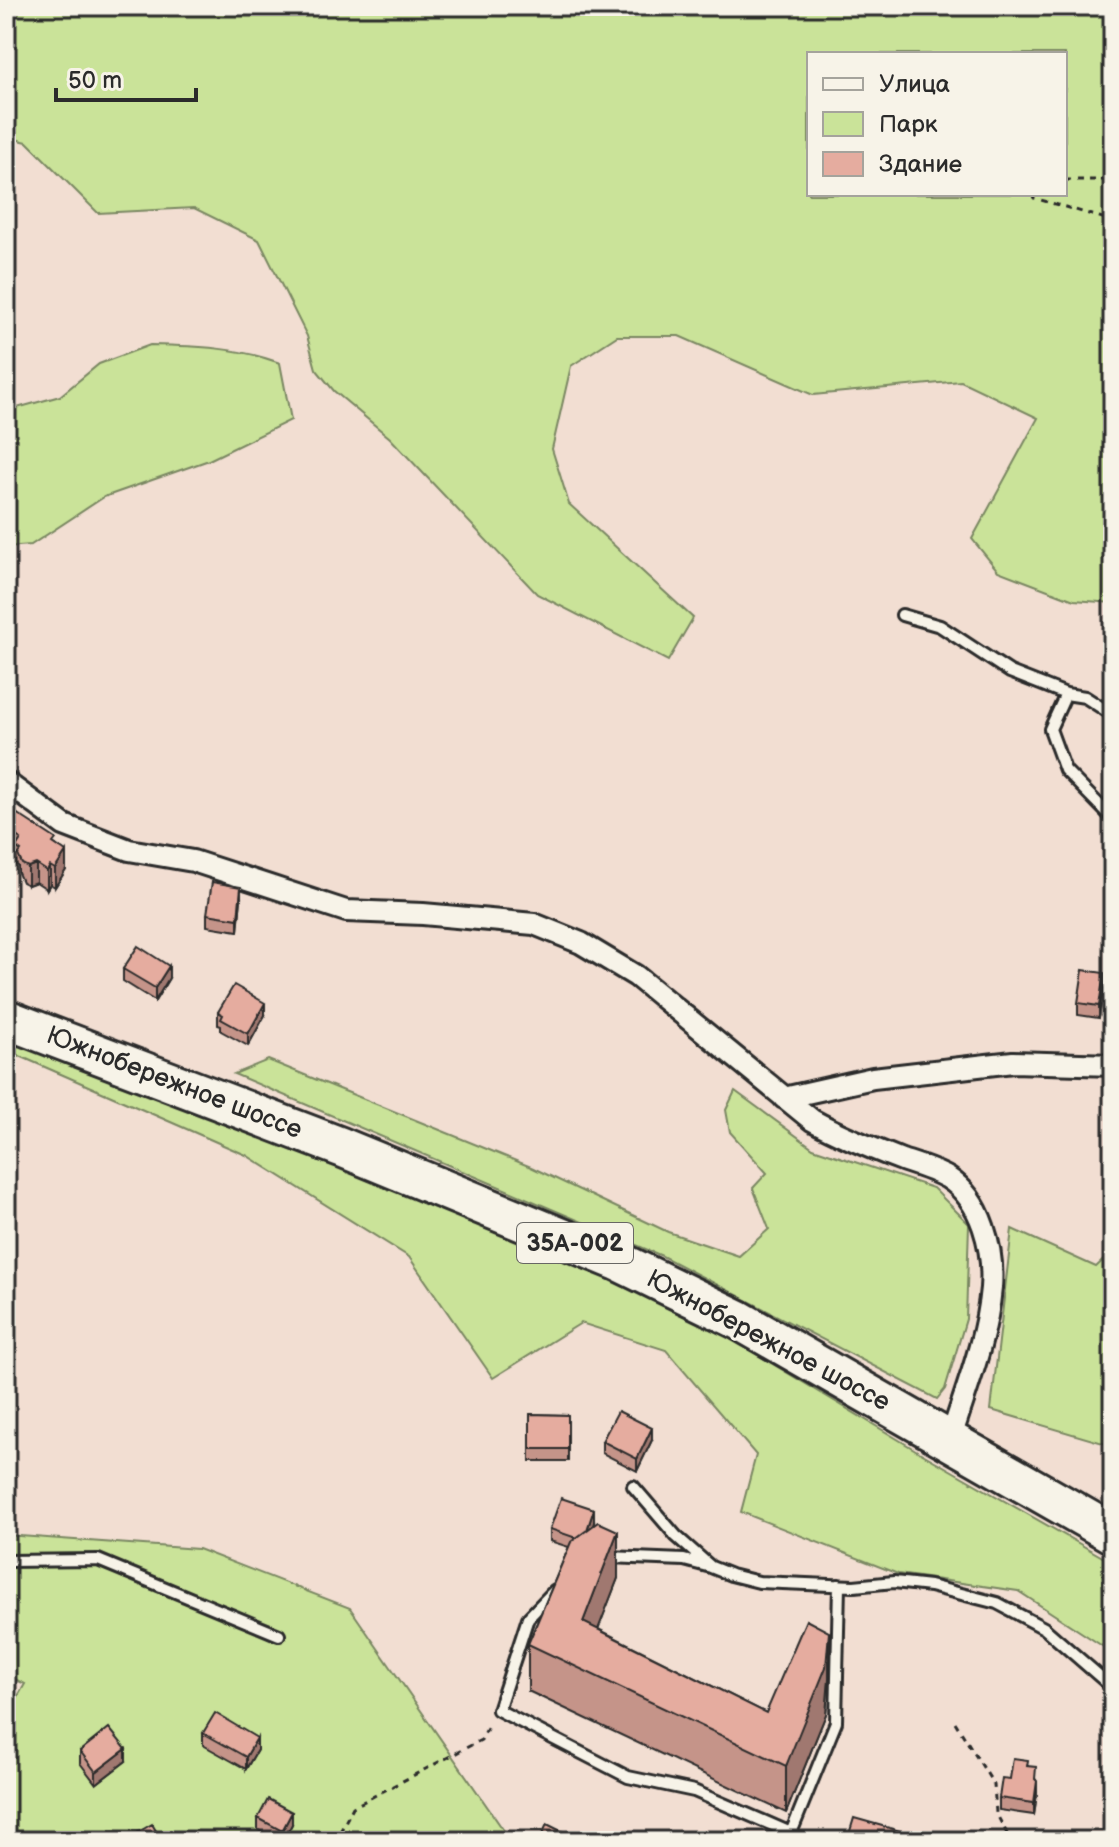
<svg xmlns="http://www.w3.org/2000/svg" width="1119" height="1847" font-family="'Balsamiq Sans',sans-serif">
  <style>
    .green { fill: #cae399; stroke: #7a8762; stroke-width: 2; fill-rule: evenodd }
    .lines { fill: none; stroke-linecap: round; stroke-linejoin: round }
    .lane-casing { stroke: #2b2b2b; stroke-width: 16 }
    .street-casing { stroke: #2b2b2b; stroke-width: 26 }
    .highway-casing { stroke: #2b2b2b; stroke-width: 44 }
    .path { stroke: #2b2b2b; stroke-width: 3; stroke-dasharray: 6 6; stroke-linecap: butt }
    .lane { stroke: #f7f3e8; stroke-width: 10 }
    .street { stroke: #f7f3e8; stroke-width: 20 }
    .highway { stroke: #f7f3e8; stroke-width: 38 }
    .wall { fill: #c59489; stroke: #2b2b2b; stroke-width: 2 }
    .shaded-wall { fill: #a0786f; stroke: #2b2b2b; stroke-width: 2 }
    .building { fill: #e5ac9f; stroke: #2b2b2b; stroke-width: 2 }
    .labels { text-anchor: middle; dominant-baseline: central; stroke-width: 6; stroke-linejoin: round; paint-order: stroke }
    .shield { fill: #f7f3e8; stroke: #686764; stroke-width: 2 }
    .shield-label { font-size: 24px; font-weight: bold; fill: #2b2b2b }
    .street-label { font-size: 26px; fill: #2b2b2b; stroke: #f7f3e8 }
  </style>
  <rect width="100%" height="100%" fill="#f2ded2"/>
  <filter id="ink" filterUnits="userSpaceOnUse"><feTurbulence type="fractalNoise" baseFrequency=".0125" numOctaves="2"/><feDisplacementMap in="SourceGraphic" scale="16" xChannelSelector="R" yChannelSelector="G"/><feConvolveMatrix kernelMatrix="1 2 1 2 8 2 1 2 1" color-interpolation-filters="sRGB"/></filter>
  <g filter="url(#ink)">
    <path class="green" d="M 6,6 L 1113,6 L 1113,603 L 1074,600 L 998,571 L 972,539 L 1038,418 L 961,381 L 813,395 L 679,336 L 617,336 L 571,366 L 552,449 L 569,504 L 693,618 L 668,661 L 537,594 L 390,438 L 334,391 L 316,369 L 307,336 L 259,240 L 194,208 L 98,213 L 27,142 L 6,137 ZM 809,54 L 1065,54 L 1065,194 L 809,194 Z
      M 150,345 C 195,346 238,347 280,363 L 291,420 L 209,460 L 104,497 L 31,545 L 6,547 L 6,411 L 60,396 L 99,364 Z
      M 6,1030 L 249,1121 L 685,1311 L 919,1452 L 1113,1563 L 1113,1653 L 1018,1591 L 898,1574 L 741,1512 L 756,1455 L 666,1350 L 581,1323 L 493,1378 L 409,1257 L 246,1155 L 6,1050 Z
      M 268,1060 L 531,1167 L 668,1232 L 739,1256 L 769,1229 L 753,1188 L 767,1173 L 730,1132 L 726,1110 L 735,1091 L 813,1148 L 933,1188 L 969,1224 L 966,1319 L 945,1389 L 937,1399 L 662,1256 L 234,1074 Z
      M 1012,1229 L 1096,1267 L 1113,1251 L 1113,1446 L 991,1410 Z
      M 6,1535 L 198,1549 L 350,1608 L 511,1841 L 10,1841 L 6,1829 L 6,1717 L 25,1684 L 6,1675 Z"/>
    <g class="lines">
      <g class="lane-casing">
        <path id="lane" d="M 902,615 L 940,626 L 1010,672 L 1066,694
          M 1113,715 L 1085,697 L 1066,694 L 1050,729 L 1065,770 L 1113,819
          M 1113,1228 L 1113,1250
          M 633,1486 L 676,1536 L 711,1567 L 731,1575 L 759,1582 L 854,1586 L 894,1582 L 930,1586 L 997,1603 L 1044,1628 L 1113,1688
          M 608,1557 L 684,1560 L 711,1567
          M 6,1561 L 98,1560 L 279,1635
          M 555,1590 L 528,1618 L 498,1710 L 628,1777 L 694,1791 L 791,1833 L 836,1722 L 839,1585"/>
      </g>
      <g class="street-casing">
        <path id="street" d="M 6,782 L 64,825 L 129,850 L 193,861 L 346,911 L 423,914 L 534,924 L 581,943 L 636,976 L 812,1120 C 841,1136 871,1148 902,1160 C 917,1165 934,1170 948,1178 C 982,1200 994,1250 991,1288 C 987,1334 969,1382 955,1425
          M 784,1098 L 873,1078 L 1013,1062 L 1113,1065"/>
      </g>
      <g class="highway-casing">
        <path id="highway" d="M 6,1019 L 341,1147 L 618,1261 L 737,1319 L 1113,1534"/>
      </g>
      <path class="path" d="M 1065,180 L 1113,180
        M 1032,194 L 1034,198 L 1113,221
        M 955,1722 L 994,1785 L 996,1813 L 1011,1841
        M 332,1841 L 340,1832 L 353,1807 L 481,1740 L 490,1723"/>
      <use href="#lane" class="lane"/>
      <use href="#street" class="street"/>
      <use href="#highway" class="highway"/>
    </g>
    <path class="wall" d="M 6,822 L 56,845 L 66,870 L 55,887 L 50,884 L 47,889 L 36,882 L 28,885 L 22,882 L 18,873 L 18,866 L 16,865 L 16,854 L 6,848 Z
      M 241,899 L 238,931 L 207,926 L 207,914 Z
      M 123,969 L 169,978 L 155,1001 L 123,981 Z
      M 1104,985 L 1099,1018 L 1078,1015 L 1078,1003 Z
      M 218,1012 L 265,1015 L 248,1046 L 221,1031 L 221,1026 L 218,1025 Z
      M 530,1414 L 568,1415 L 568,1461 L 530,1461 Z
      M 652,1440 L 637,1471 L 602,1453 L 602,1441 Z
      M 594,1522 L 593,1526 L 618,1578 L 598,1629 L 766,1713 L 829,1678 L 826,1714 L 786,1813 L 528,1691 L 528,1644 L 569,1547 L 550,1541 L 550,1529 Z
      M 203,1733 L 257,1750 L 246,1769 L 203,1745 Z
      M 80,1751 L 126,1761 L 96,1784 L 80,1763 Z
      M 1028,1766 L 1036,1780 L 1037,1793 L 1034,1815 L 999,1810 L 999,1798 L 1010,1779 Z
      M 258,1818 L 292,1824 L 283,1841 L 278,1841 L 258,1830 Z"/>
    <path class="shaded-wall" d="M 66,852 L 66,870 L 55,887 L 55,869 Z
      M 36,864 L 36,882 L 28,885 L 28,867 Z
      M 50,866 L 50,884 L 47,889 L 47,871 Z
      M 241,887 L 241,899 L 238,931 L 238,919 Z
      M 169,966 L 169,978 L 155,1001 L 155,988 Z
      M 1104,973 L 1104,985 L 1099,1018 L 1099,1006 Z
      M 265,1003 L 265,1015 L 248,1046 L 248,1034 Z
      M 652,1428 L 652,1440 L 637,1471 L 637,1459 Z
      M 594,1509 L 594,1522 L 584,1552 L 584,1540 Z
      M 618,1531 L 618,1578 L 583,1668 L 583,1622 Z
      M 829,1632 L 829,1678 L 826,1714 L 786,1813 L 786,1766 Z
      M 257,1738 L 257,1750 L 246,1769 L 246,1757 Z
      M 126,1749 L 126,1761 L 96,1784 L 96,1772 Z
      M 1037,1781 L 1037,1793 L 1034,1815 L 1034,1803 Z
      M 292,1812 L 292,1824 L 283,1841 L 282,1841 L 282,1831 Z"/>
    <path class="building" d="M 13,811 L 56,839 L 53,843 L 66,852 L 55,869 L 50,866 L 47,871 L 36,864 L 28,867 L 22,864 L 18,855 L 21,851 L 16,847 L 21,839 L 6,830 L 6,822 Z
      M 212,882 L 241,887 L 238,919 L 207,914 Z
      M 138,946 L 169,966 L 155,988 L 123,969 Z
      M 1083,970 L 1104,973 L 1099,1006 L 1078,1003 Z
      M 234,985 L 265,1003 L 248,1034 L 221,1019 L 223,1015 L 218,1012 Z
      M 618,1411 L 652,1428 L 637,1459 L 602,1441 Z
      M 530,1414 L 568,1415 L 568,1449 L 530,1449 Z
      M 561,1498 L 594,1509 L 587,1530 L 576,1538 L 550,1529 Z
      M 598,1522 L 618,1531 L 583,1622 L 766,1713 L 806,1620 L 829,1632 L 826,1667 L 786,1766 L 528,1644 L 571,1542 Z
      M 215,1713 L 257,1738 L 246,1757 L 203,1733 Z
      M 109,1728 L 126,1749 L 96,1772 L 80,1751 Z
      M 1013,1758 L 1028,1760 L 1027,1766 L 1036,1767 L 1035,1779 L 1037,1781 L 1034,1803 L 999,1798 L 1002,1778 L 1010,1779 Z
      M 268,1799 L 292,1812 L 282,1831 L 258,1818 Z
      M 854,1818 L 900,1831 L 897,1841 L 847,1841 Z
      M 152,1824 L 162,1841 L 123,1841 Z
      M 547,1824 L 581,1841 L 539,1841 Z"/>
  </g>
  <g class="labels">
    <rect class="shield" x="517" y="1223" width="116" height="40" rx="6"/>
    <g class="shield-label">
      <text x="575" y="1243">35А-002</text>
    </g>
    <g class="street-label">
      <text transform="translate(174 1083) rotate(21)">Южнобережное шоссе</text>
      <text transform="translate(768 1341) rotate(28)">Южнобережное шоссе</text>
    </g>
  </g>
  <rect width="1119" height="1847" fill="none" stroke="#f7f3e8" stroke-width="32"/>
  <rect x="16" y="16" width="1087" height="1815" fill="none" stroke="#2b2b2b" stroke-width="3" filter="url(#ink)"/>
  <rect x="807" y="52" width="260" height="144" fill="#f7f3e8" stroke="#a5a39c" stroke-width="2"/>
  <rect x="823" y="78" width="40" height="12" fill="#f7f3e8" stroke="#a5a39c" stroke-width="2"/>
  <text x="879" y="92" font-size="24" fill="#2b2b2b">Улица</text>
  <rect x="823" y="112" width="40" height="24" fill="#cae399" stroke="#a5a39c" stroke-width="2"/>
  <text x="879" y="132" font-size="24" fill="#2b2b2b">Парк</text>
  <rect x="823" y="152" width="40" height="24" fill="#e5ac9f" stroke="#a5a39c" stroke-width="2"/>
  <text x="879" y="172" font-size="24" fill="#2b2b2b">Здание</text>
  <path d="M56 88v12h140v-12" fill="none" stroke="#2b2b2b" stroke-width="4"/>
  <text x="68" y="88" font-size="24" fill="#2b2b2b" stroke="#f7f3e8" stroke-width="6" paint-order="stroke">50 m</text>
</svg>
